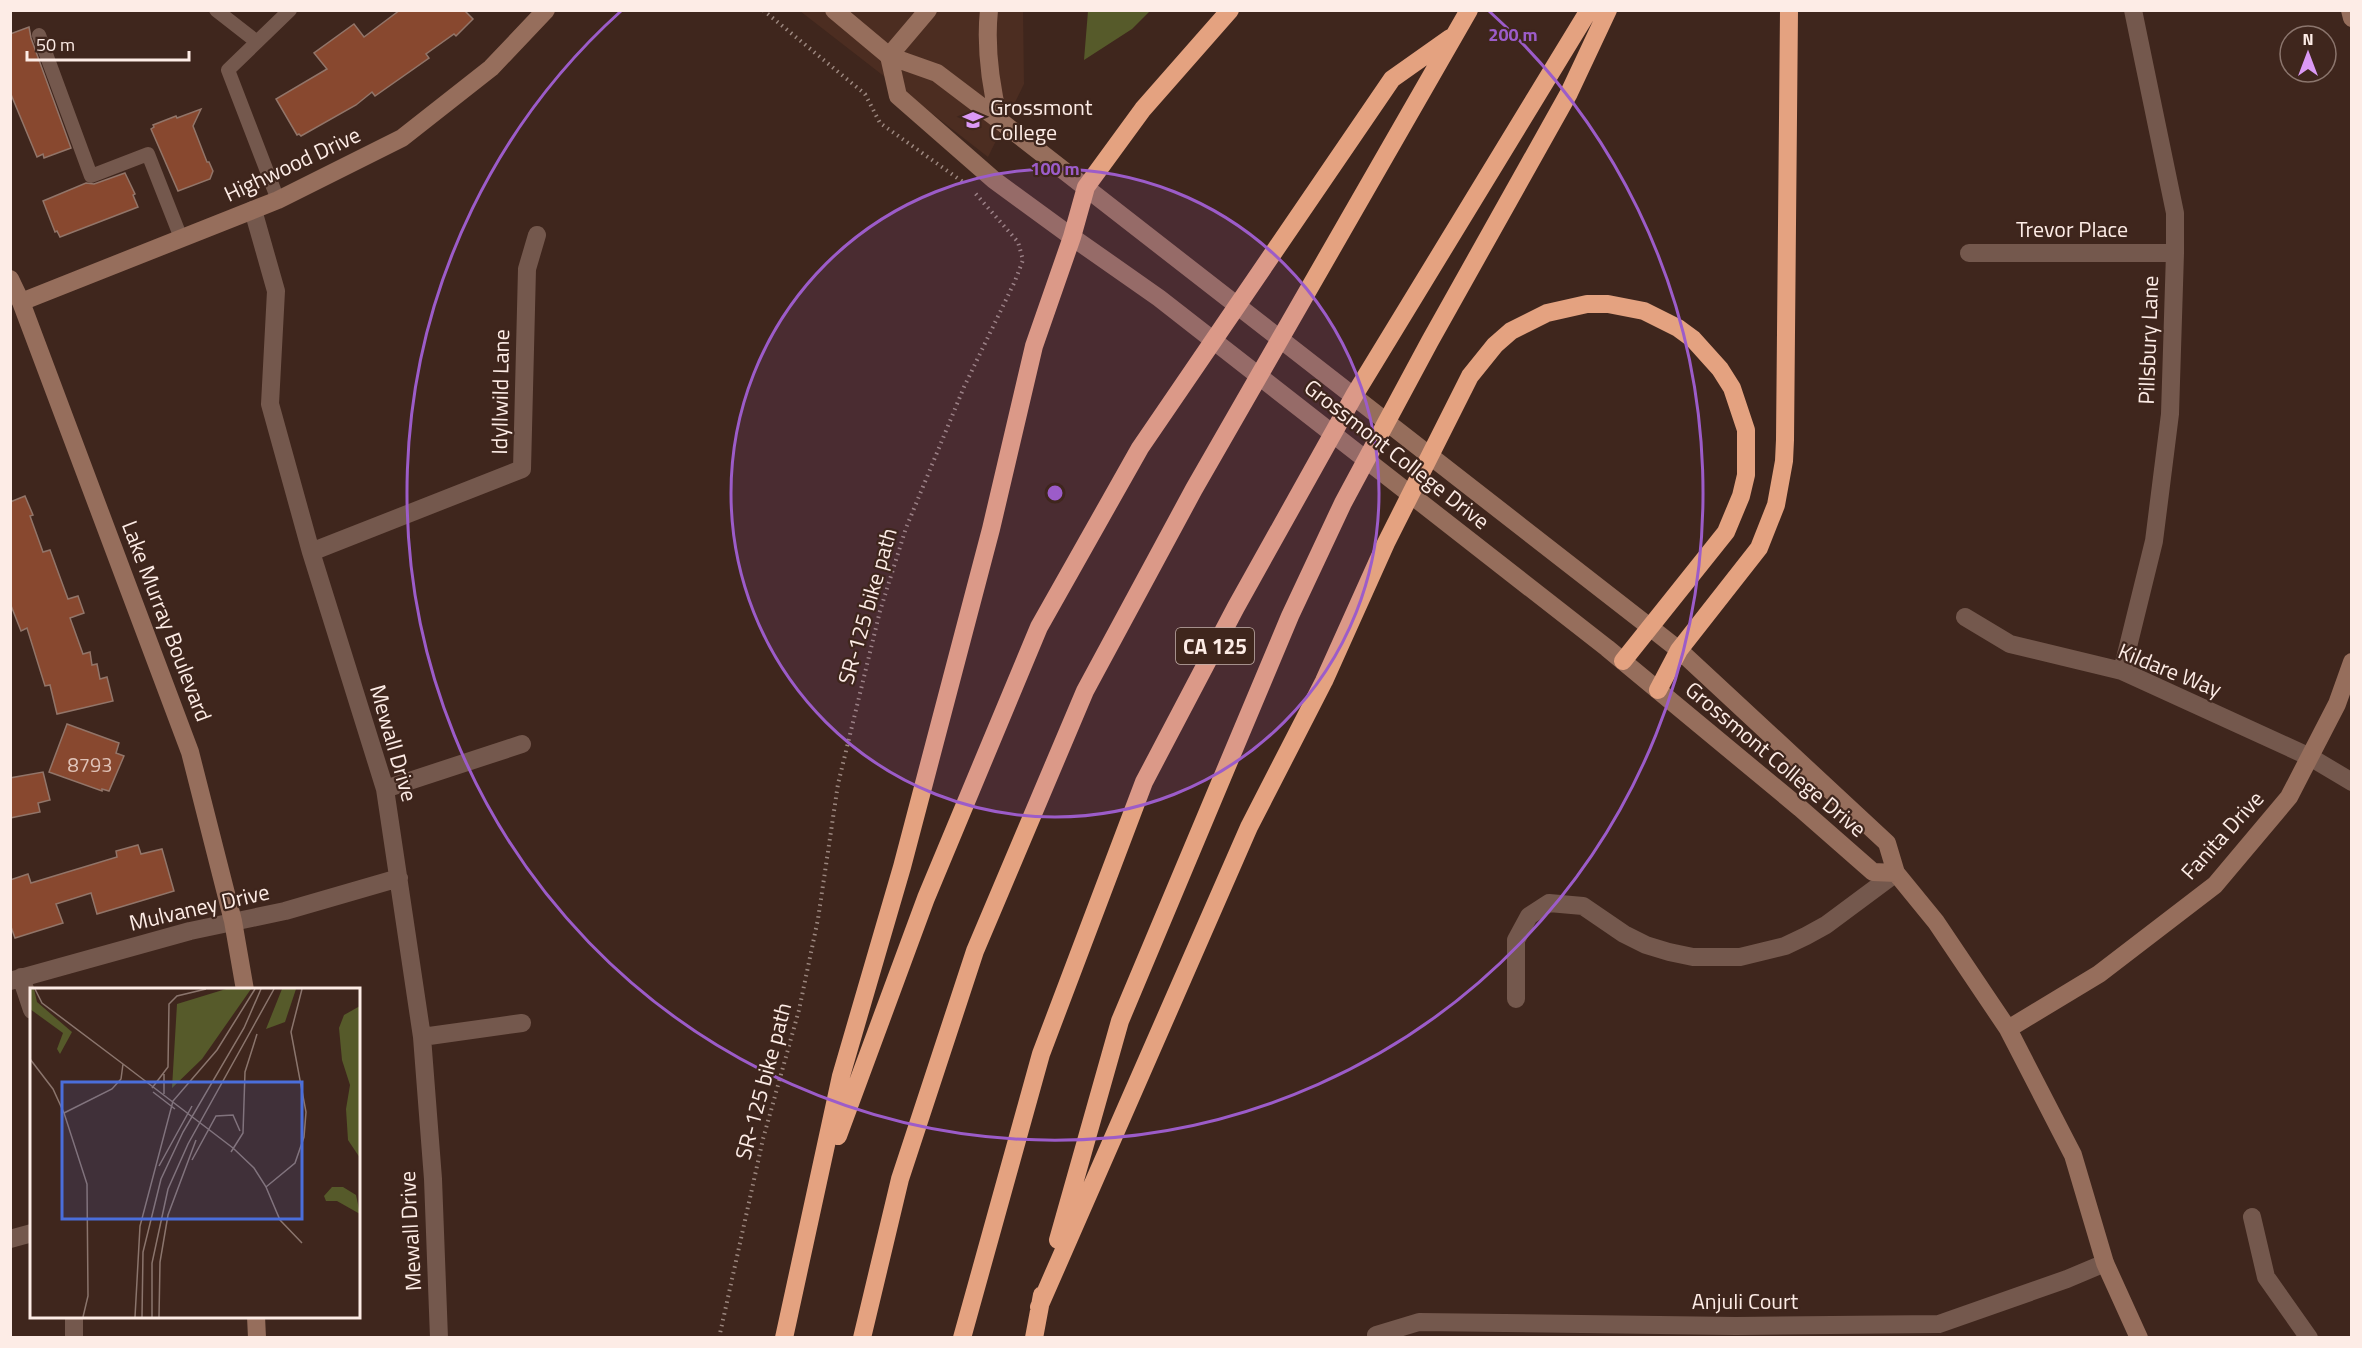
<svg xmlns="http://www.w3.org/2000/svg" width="2362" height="1348" font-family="'Titillium Web',sans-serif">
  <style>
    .built { fill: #4c2d21 }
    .green { fill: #565a2a }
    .building { fill: #88482f; stroke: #927569; stroke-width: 1.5 }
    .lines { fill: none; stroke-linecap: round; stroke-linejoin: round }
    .path { stroke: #9c877f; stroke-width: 4; stroke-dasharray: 1.5 4.5; stroke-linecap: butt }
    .lane { stroke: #74584d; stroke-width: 14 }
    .street { stroke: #74584d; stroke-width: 18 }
    .secondary { stroke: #966e5c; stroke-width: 18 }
    .highway { stroke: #e4a280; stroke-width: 18 }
    .ring { fill: none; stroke: #9c5cc9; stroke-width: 3 }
    .labels { text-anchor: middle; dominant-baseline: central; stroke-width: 4.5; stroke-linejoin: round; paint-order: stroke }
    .number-label { font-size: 20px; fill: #e0c3b8 }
    .shield { fill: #3f261d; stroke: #c4b1aa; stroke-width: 1.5 }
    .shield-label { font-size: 21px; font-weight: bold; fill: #fdece6 }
    .poi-label { font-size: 22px; fill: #fdece6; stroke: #3f261d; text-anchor: start }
    .street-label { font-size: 22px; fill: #fdece6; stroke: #3f261d }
    .inset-road { fill: none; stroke: #8b756d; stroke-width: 1.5 }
    .view { fill: #4a6edb; fill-opacity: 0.15; stroke: #4a6edb; stroke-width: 3 }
    .inset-edge { fill: none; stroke: #fdece6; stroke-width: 3 }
    .centre { fill: #9c5cc9; stroke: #3f261d; stroke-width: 3 }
    .ring-label { font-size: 18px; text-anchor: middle; font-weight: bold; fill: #9c5cc9; stroke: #3f261d; stroke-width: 4.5; stroke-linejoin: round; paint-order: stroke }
  </style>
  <rect width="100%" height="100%" fill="#3f261d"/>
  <path class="built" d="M 800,11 L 1023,11 L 1024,84 L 988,157 Z"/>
  <path class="green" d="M 1088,11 L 1088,10 L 1150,11 L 1132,29 L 1084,60 Z"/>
  <path class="building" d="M 400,10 L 464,10 L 473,19 L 456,36 L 454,34 L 426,54 L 429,58 L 375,96 L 372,92 L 356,105 L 301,136 L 299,134 L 297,135 L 276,99 L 327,69 L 314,53 L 354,24 L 364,37 Z
    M 29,27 L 31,38 L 71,148 L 44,158 L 43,154 L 37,157 L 10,92 L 10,34 Z
    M 201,109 L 193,126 L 207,162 L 209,162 L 213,171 L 210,179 L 178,191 L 151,129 L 154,127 L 153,125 L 176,116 L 177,118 Z
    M 125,173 L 135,194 L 133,195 L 138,207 L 60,237 L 57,231 L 55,232 L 43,201 L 86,183 L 94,184 Z
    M 25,496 L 33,515 L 30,516 L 43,552 L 50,550 L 68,599 L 78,596 L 84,613 L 70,618 L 83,654 L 90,652 L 92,665 L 97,664 L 100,679 L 107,677 L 113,701 L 57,714 L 50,685 L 45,686 L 27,628 L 21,631 L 10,603 L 10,502 Z
    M 67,724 L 119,743 L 116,753 L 124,756 L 109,791 L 102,789 L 102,791 L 49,772 Z
    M 43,772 L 50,800 L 38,803 L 40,812 L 10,818 L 10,778 Z
    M 138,845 L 141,854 L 162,849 L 174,891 L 97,914 L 91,893 L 56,904 L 63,923 L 15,938 L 10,924 L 10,880 L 28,874 L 31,883 L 117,857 L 116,851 Z"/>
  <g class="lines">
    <path class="path" d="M 763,10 L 865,94 L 880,123 L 963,182
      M 719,1338 L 763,1139 L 799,1010 L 818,919 L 838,784 L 880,611 L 906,528 L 964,387 L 1015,281 L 1023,260 L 1018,242 L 975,193"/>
    <path class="lane" d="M 216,10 L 257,42
      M 39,35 L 91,176 L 148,154 L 181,238
      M 278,200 L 228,70 L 290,10"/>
    <path class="street" d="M 253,210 L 276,291 L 270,404 L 311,552 L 385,789 L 422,1037 L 433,1179 L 439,1338
      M 1969,253 L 2175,253
      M 311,552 L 522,469 L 527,269 L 537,235
      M 1965,617 L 2010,644 L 2122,671 L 2310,757 L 2352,782
      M 2122,671 L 2154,541 L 2170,414 L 2175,253 L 2175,213 L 2133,10
      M 385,789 L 522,744
      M 21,977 L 32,1010
      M 10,981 L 190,931 L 285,911 L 399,878
      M 1516,999 L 1516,940 L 1529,916 L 1549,903 L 1583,906 L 1624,934 L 1646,945 L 1669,952 L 1693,957 L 1740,957 L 1785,946 L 1806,936 L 1826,925 L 1896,873
      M 422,1037 L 522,1023
      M 2252,1217 L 2266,1277 L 2309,1338
      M 10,1239 L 32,1233
      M 1376,1335 L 1419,1322 L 1736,1326 L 1939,1324 L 2067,1279 L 2105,1263
      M 74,1338 L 74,1316"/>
    <path class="secondary" d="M 834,10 L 889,56 L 937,73 L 999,120 L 1651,628 L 1679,650 L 1887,843 L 1896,873 L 1936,922 L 2008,1029 L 2073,1155 L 2105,1263 L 2139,1338
      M 989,10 C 985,48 990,83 999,120
      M 2350,10 L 2352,18
      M 889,56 L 898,96 L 994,180 L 1072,237 L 1159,298 L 1607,648 L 1800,808 L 1873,872 L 1896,873
      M 889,56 L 928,10
      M 10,279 L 21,302 L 190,752 L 233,921 L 245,990
      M 21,302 L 278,200 L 402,138 L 491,68 L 546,10
      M 2008,1029 L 2099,974 L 2215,885 L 2289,797 L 2337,704 L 2352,662
      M 256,1316 L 257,1338"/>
    <path class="highway" d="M 1658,690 L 1679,650 L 1759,548 L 1776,505 L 1784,461 L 1785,440 L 1789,10
      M 838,1136 L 926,898 L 1039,627 L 1140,448 L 1392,79 L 1450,38
      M 1058,1240 L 1120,1021 L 1290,616 L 1343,503 L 1430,341 L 1569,93 L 1608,10
      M 1039,1307 L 1249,827 L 1324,681 L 1386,543 L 1470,376 L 1495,345 L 1511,331 L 1547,313 L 1587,304 L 1608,304 L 1644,311 L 1678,328 L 1693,339 L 1720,369 L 1732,388 L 1746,430 L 1746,475 L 1741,496 L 1726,532 L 1623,661
      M 784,1338 L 841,1076 L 902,867 L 991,529 L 1034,346 L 1072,237 L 1086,187 L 1143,109 L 1230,10
      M 862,1338 L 900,1179 L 975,951 L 1085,691 L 1194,489 L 1469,10
      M 962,1338 L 1041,1054 L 1144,782 L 1236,607 L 1355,394 L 1589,10
      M 1034,1338 L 1042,1295"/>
  </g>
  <circle cx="1055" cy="493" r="324" fill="#9c5cc9" fill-opacity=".12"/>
  <g class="ring">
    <circle cx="1055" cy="493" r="324"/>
    <path d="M1489 11A648 648 0 1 1 621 11"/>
  </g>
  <defs>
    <g id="university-bare" transform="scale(1.62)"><path d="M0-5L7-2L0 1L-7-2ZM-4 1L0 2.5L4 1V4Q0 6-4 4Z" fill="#db99f5" stroke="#3f261d" stroke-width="2.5" paint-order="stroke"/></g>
  </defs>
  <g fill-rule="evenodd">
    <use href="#university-bare" x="973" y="120"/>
  </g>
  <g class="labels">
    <g class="number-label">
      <text x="90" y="764">8793</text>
    </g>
    <rect class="shield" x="1176" y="628" width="78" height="36" rx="4.5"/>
    <g class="shield-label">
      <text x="1215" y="646">CA 125</text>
    </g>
    <g class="poi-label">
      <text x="990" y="107">Grossmont<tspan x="990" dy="25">College</tspan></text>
    </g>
    <g class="street-label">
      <text transform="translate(292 164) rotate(-25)">Highwood Drive</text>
      <text x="2072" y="229">Trevor Place</text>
      <text transform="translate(2148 340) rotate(-88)">Pillsbury Lane</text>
      <text transform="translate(500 392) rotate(-89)">Idyllwild Lane</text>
      <text transform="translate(1397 454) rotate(38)">Grossmont College Drive</text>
      <text transform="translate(867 606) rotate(-74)">SR-125 bike path</text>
      <text transform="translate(167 621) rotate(69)">Lake Murray Boulevard</text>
      <text transform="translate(2170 670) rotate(22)">Kildare Way</text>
      <text transform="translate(394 743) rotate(74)">Mewall Drive</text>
      <text transform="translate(1776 759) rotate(40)">Grossmont College Drive</text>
      <text transform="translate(2222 835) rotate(-48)">Fanita Drive</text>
      <text transform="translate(199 907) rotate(-13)">Mulvaney Drive</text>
      <text transform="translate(763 1081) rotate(-75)">SR-125 bike path</text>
      <text transform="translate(410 1231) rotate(-93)">Mewall Drive</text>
      <text x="1745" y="1301">Anjuli Court</text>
    </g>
  </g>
  <g transform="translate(30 988)">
    <rect width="330" height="330" fill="#3f261d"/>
    <path d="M 0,1 L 4,1 L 7,14 L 42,44 L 30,66 L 27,61 L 33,45 L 0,21 ZM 196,1 L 221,1 L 172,71 L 142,100 L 147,16 ZM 252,1 L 266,1 L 255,34 L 236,41 ZM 330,18 L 330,170 L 318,152 L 316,121 L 320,97 L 312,72 L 309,40 L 314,27 ZM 302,199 L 313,199 L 326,207 L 330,226 L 307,213 L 296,213 L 294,208 Z" fill="#565a2a"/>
    <path class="inset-road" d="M 5,1 L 12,15 L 93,76M 0,71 L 23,101 L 34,125M 93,76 L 203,160 L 224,180 L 236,199 L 265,175 L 274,149 L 276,124 L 261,44 L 272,1M 122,100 L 138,79 L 139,16 L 147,8 L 176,1M 123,104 L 145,121M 134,106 L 134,86M 201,164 L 213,145 L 215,84 L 227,46M 162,172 L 186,128 L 203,127 L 210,143M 129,178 L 162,118M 236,199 L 250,232 L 272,255M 53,329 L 58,308 L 57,196 L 34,125 L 82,101 L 91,91 L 93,76M 105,329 L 110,238 L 143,113 L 187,62 L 225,1M 112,329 L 113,264 L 131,191 L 153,144 L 214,40 L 231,1M 122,329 L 122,275 L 138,201 L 158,156 L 244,1M 129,329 L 130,274 L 138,227 L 166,152"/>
    <path class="view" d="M 32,94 L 272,94 L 272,231 L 32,231 Z"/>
    <rect width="330" height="330" class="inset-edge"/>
  </g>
  <circle cx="1055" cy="493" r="9" class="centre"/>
  <g class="ring-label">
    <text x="1513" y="41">200 m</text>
    <text x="1055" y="175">100 m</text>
  </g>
  <rect width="2362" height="1348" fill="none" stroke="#fdece6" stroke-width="24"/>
  <g transform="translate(2308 54)"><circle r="28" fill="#3f261d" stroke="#8b756d" stroke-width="1.5"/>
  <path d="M0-4.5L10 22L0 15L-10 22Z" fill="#db99f5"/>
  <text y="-9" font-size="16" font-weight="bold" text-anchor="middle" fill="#fdece6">N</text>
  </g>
  <path d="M27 51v9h162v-9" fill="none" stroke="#fdece6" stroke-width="3"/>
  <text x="36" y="51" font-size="18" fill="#fdece6" stroke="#3f261d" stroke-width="4.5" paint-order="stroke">50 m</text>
</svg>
